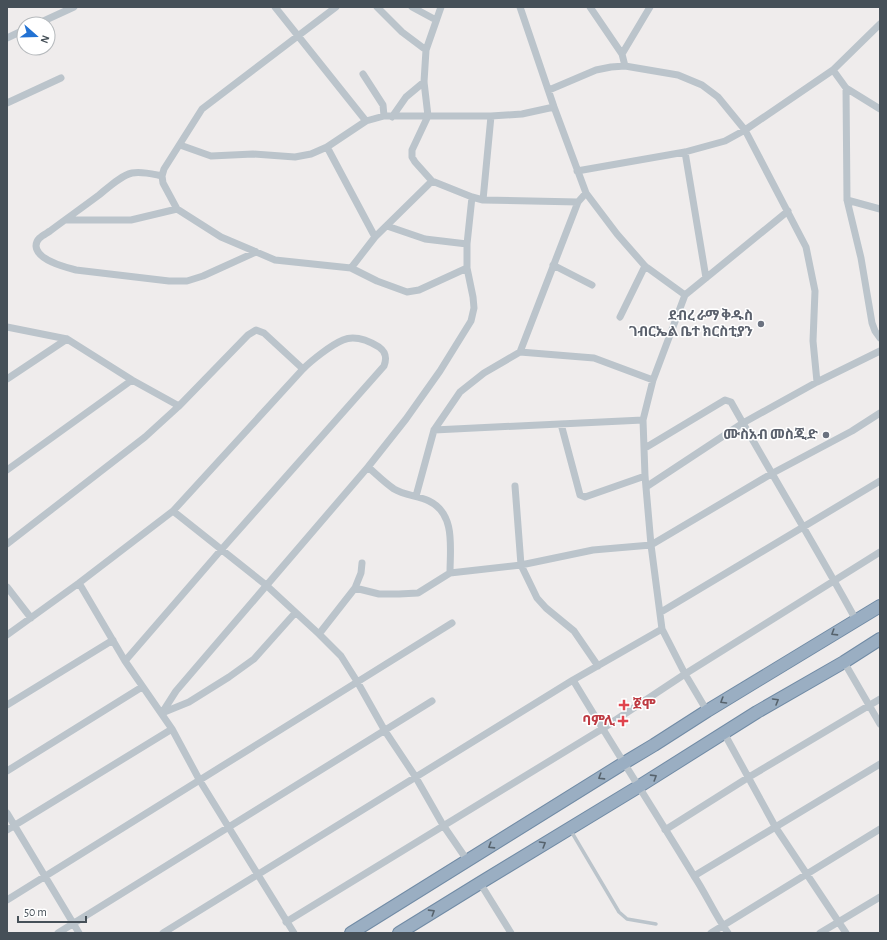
<svg xmlns="http://www.w3.org/2000/svg" width="887" height="940" font-family="'Alegreya Sans','Noto Sans Ethiopic',sans-serif">
  <style>
    .lines { fill: none; stroke-linecap: round; stroke-linejoin: round }
    .trunk-casing { stroke: #718ba5; stroke-width: 14 }
    .service { stroke: #bbc4cb; stroke-width: 3.5 }
    .minor { stroke: #bbc4cb; stroke-width: 7 }
    .trunk { stroke: #9aaec2; stroke-width: 12 }
    .oneway { stroke: #57636d }
    .worship-dot { fill: #6b7280; stroke: #fff; stroke-width: 1.5 }
    .health-dot { fill: #e0444e; stroke: #fff; stroke-width: 1.5 }
    .labels { text-anchor: middle; dominant-baseline: central; stroke-width: 3; stroke-linejoin: round; paint-order: stroke }
    .worship-label { font-size: 14px; font-weight: bold; fill: #5b616d; stroke: #fff; text-anchor: end }
    .health-label { font-size: 14px; font-weight: bold; fill: #be3a42; stroke: #fff; text-anchor: start }
  </style>
  <rect width="100%" height="100%" fill="#efecec"/>
  <g class="lines">
    <g class="trunk-casing">
      <path id="trunk" d="M 351,933 L 624,763 L 654,745 L 707,711 L 880,606
        M 399,933 L 480,883 L 638,787 L 757,712 L 844,662 L 880,639"/>
    </g>
    <path class="service" d="M 571,831 L 619,912 L 627,919 L 656,924"/>
    <path class="minor" d="M 275,7 L 366,121
      M 336,7 L 202,109 L 164,169 L 162,176 L 163,183 L 177,209 L 221,237 L 275,260 L 351,268 L 377,281 L 407,292 L 419,290 L 467,268 L 467,244 L 472,197
      M 377,7 L 402,32 L 426,50
      M 412,7 L 436,20
      M 441,7 L 426,50 L 424,82 L 428,116 L 412,150 L 412,157 L 415,162 L 432,181 L 472,197 L 483,200 L 578,202
      M 520,7 L 554,107 L 586,193 L 617,234 L 645,266 L 685,295
      M 590,7 L 622,54
      M 37,24 L 74,7
      M 7,38 L 24,30
      M 625,66 L 622,54 L 650,7
      M 833,70 L 846,88 L 880,109
      M 363,74 L 383,105 L 384,116
      M 846,88 L 847,200 L 861,258 L 872,323 L 875,331 L 880,338
      M 549,90 L 596,70 L 611,67 L 625,66 L 678,75 L 702,85 L 718,97 L 745,130 L 806,247 L 815,291 L 813,341 L 817,382
      M 7,103 L 61,78
      M 392,117 L 406,97 L 424,82
      M 180,145 L 211,156 L 253,154 L 295,157 L 311,154 L 327,147 L 366,121 L 384,116 L 491,116 L 522,114 L 554,107
      M 327,147 L 375,237
      M 685,152 L 706,278
      M 577,171 L 685,152 L 725,141 L 745,130 L 833,70 L 880,24
      M 162,176 C 152,174 142,171 132,173 C 120,176 109,187 99,195 C 83,207 66,219 50,231 C 44,235 36,238 36,246 C 37,260 64,267 76,270 L 169,281 L 187,281 L 203,276 L 256,252
      M 483,200 L 491,116
      M 847,200 L 880,209
      M 66,220 L 131,220 L 177,209
      M 387,226 L 425,239 L 467,244
      M 553,265 L 592,285
      M 351,268 L 375,237 L 432,181
      M 620,317 L 645,266
      M 7,327 L 67,339 L 132,380 L 179,406
      M 520,352 L 594,358 L 653,380
      M 7,379 L 67,339
      M 561,424 L 580,495 L 585,497 L 645,476
      M 434,430 L 643,420
      M 645,448 L 725,400 L 731,402 C 772,475 816,547 856,620
      M 368,467 C 376,474 385,483 394,489 C 404,495 418,496 429,501 C 456,514 450,548 450,573
      M 7,470 L 132,380
      M 515,486 L 521,565 L 537,598 L 546,608 L 574,631 L 598,666
      M 646,487 L 743,423 L 817,382 L 880,351
      M 416,496 L 434,430 L 460,392 L 484,373 L 520,352 L 578,202 L 586,193
      M 173,511 L 266,585 L 319,634 L 341,656 L 358,683 L 385,731 L 415,776 L 443,825 L 467,860
      M 7,544 L 145,437 L 179,406 L 248,335 L 256,330 L 264,333 L 303,369
      M 79,583 L 125,661 L 172,729 L 200,781 L 294,933
      M 7,587 L 31,618
      M 355,588 L 361,573 L 362,563
      M 661,612 L 880,481
      M 319,634 L 355,588 L 379,594 L 399,594 L 418,593 L 450,573 L 521,565 L 593,550 L 651,545 L 771,474 L 852,431 L 880,413
      M 7,635 L 79,583 L 173,511 L 303,369 C 312,360 331,345 343,340 C 355,335 369,341 379,347 C 386,352 387,358 384,366 L 221,550 L 125,661
      M 844,662 L 880,724
      M 573,680 C 612,745 654,810 694,876 C 706,894 715,915 728,933
      M 7,705 L 113,640
      M 707,711 L 685,674 L 662,629 L 651,545 L 645,476 L 643,420 L 653,380 L 685,295 L 788,211
      M 162,713 L 176,691 L 368,467 L 406,419 L 440,371 L 471,321 L 474,308 L 473,297 L 467,268
      M 162,713 L 189,702 L 229,677 L 254,659 L 295,613
      M 724,733 L 776,828 L 846,933
      M 7,771 L 142,687
      M 7,813 L 79,933
      M 7,830 L 172,729
      M 665,830 L 749,777 L 880,699
      M 694,876 L 880,764
      M 480,883 L 511,933
      M 7,900 L 452,623
      M 286,922 L 602,729 L 685,674 L 880,552
      M 58,933 L 432,701
      M 163,933 L 573,680 L 662,629
      M 711,933 L 880,829
      M 820,933 L 880,897"/>
    <use href="#trunk" class="trunk"/>
  </g>
  <defs><path id="oneway-chevron" d="M-2-3.5L2.5 0L-2 3.5" fill="none" stroke-width="1.6" stroke-linecap="round" stroke-linejoin="round"/></defs>
  <g class="oneway">
    <use href="#oneway-chevron" transform="translate(834 633) rotate(148)"/>
    <use href="#oneway-chevron" transform="translate(723 701) rotate(149)"/>
    <use href="#oneway-chevron" transform="translate(776 701) rotate(-30)"/>
    <use href="#oneway-chevron" transform="translate(601 777) rotate(148)"/>
    <use href="#oneway-chevron" transform="translate(654 777) rotate(-32)"/>
    <use href="#oneway-chevron" transform="translate(543 844) rotate(-31)"/>
    <use href="#oneway-chevron" transform="translate(491 846) rotate(148)"/>
    <use href="#oneway-chevron" transform="translate(432 912) rotate(-32)"/>
  </g>
  <g class="worship-dot">
    <circle cx="761" cy="324" r="4"/>
    <circle cx="826" cy="435" r="4"/>
  </g>
  <g class="health-dot">
    <path d="M622 699h4v4h4v4h-4v4h-4v-4h-4v-4h4z"/>
    <path d="M621 715h4v4h4v4h-4v4h-4v-4h-4v-4h4z"/>
  </g>
  <g class="labels">
    <g class="worship-label">
      <text x="753" y="316">ደብረ ራማ ቅዱስ<tspan x="753" dy="16">ገብርኤል ቤተ ክርስቲያን</tspan></text>
      <text x="818" y="435">ሙስአብ መስጂድ</text>
    </g>
    <g class="health-label">
      <text x="633" y="705">ጀሞ</text>
      <text x="615" y="721" text-anchor="end">ባምሊ</text>
    </g>
  </g>
  <rect width="887" height="940" fill="none" stroke="#465058" stroke-width="16"/>
  <g transform="translate(36 36) rotate(110)"><circle r="19" fill="#ffffff" stroke="#b5b9bc"/>
  <path d="M0-3L7 15L0 10L-7 15Z" fill="#2272d3"/>
  <text y="-6" font-size="11" font-weight="bold" text-anchor="middle" fill="#465058">N</text>
  </g>
  <path d="M18 916v6h68v-6" fill="none" stroke="#465058" stroke-width="2"/>
  <text x="24" y="916" font-size="12" fill="#465058" stroke="#ffffff" stroke-width="3" paint-order="stroke">50 m</text>
</svg>
